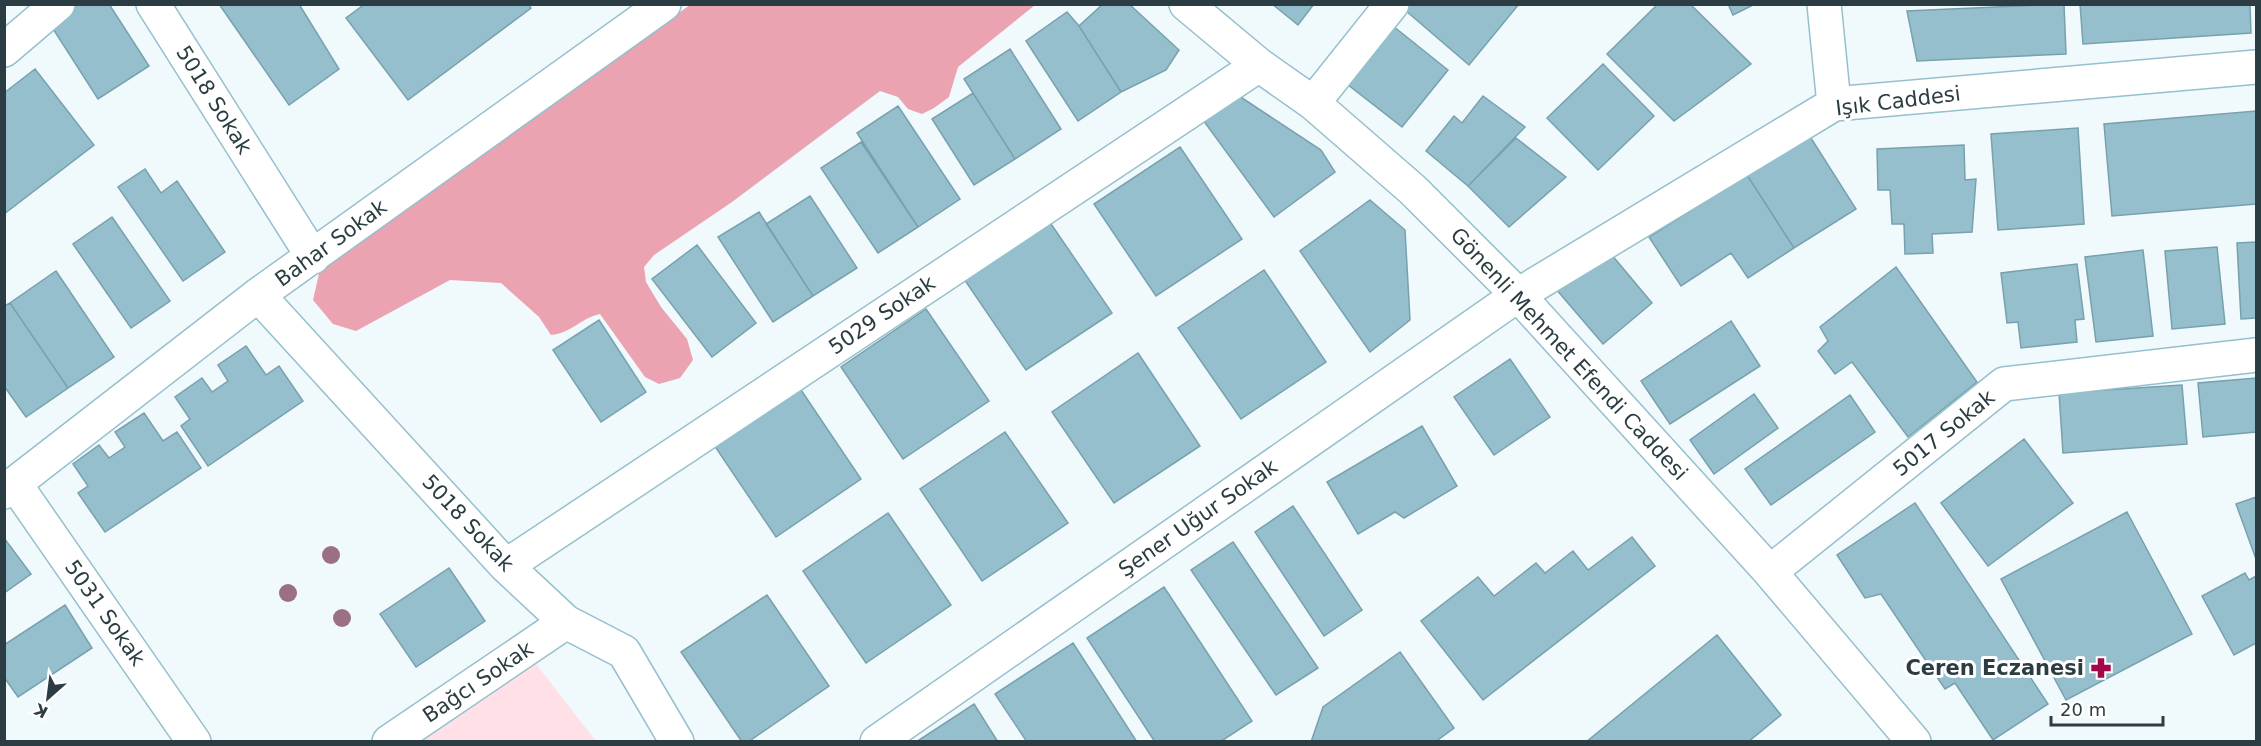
<svg xmlns="http://www.w3.org/2000/svg" width="2261" height="746" font-family="'DejaVu Sans',sans-serif">
  <style>
    .green { fill: #ffe0e6 }
    .forest { fill: #eba2b1 }
    .building { fill: #95bfcc; stroke: #77a1ad; stroke-width: 1.5 }
    .lines { fill: none; stroke-linecap: round; stroke-linejoin: round }
    .minor-casing { stroke: #95c0cd; stroke-width: 36 }
    .tertiary-casing { stroke: #95c0cd; stroke-width: 36 }
    .minor { stroke: #fff; stroke-width: 33 }
    .tertiary { stroke: #fff; stroke-width: 33 }
    .tree { fill: #9b7084 }
    .labels { text-anchor: middle; dominant-baseline: central; stroke-width: 6; stroke-linejoin: round; paint-order: stroke }
    .street-label { font-size: 21px; fill: #2b3d42; stroke: #fff }
    .poi-label { font-size: 21px; font-weight: bold; fill: #2b3d42; stroke: #fff; text-anchor: end }
  </style>
  <rect width="100%" height="100%" fill="#f0f9fc"/>
  <path class="green" d="M 529,655 L 596,741 L 402,742 Z"/>
  <path class="forest" d="M 690,5 L 1035,5 L 958,67 L 949,97 L 934,108 L 922,114 L 908,109 L 898,97 L 880,91 L 732,202 L 654,255 L 644,267 L 646,282 L 661,307 L 687,339 L 693,360 L 680,378 L 659,384 L 645,377 L 600,314 C 579,319 572,333 551,335 L 539,317 L 501,283 L 450,280 L 356,331 L 333,324 L 313,300 L 321,265 Z"/>
  <path class="building" d="M 73,4 L 109,4 L 149,66 L 98,99 L 48,21 Z
    M 219,4 L 299,4 L 339,69 L 289,105 Z
    M 365,4 L 528,4 L 531,8 L 408,100 L 346,18 Z
    M 1103,4 L 1129,4 L 1179,50 L 1166,70 L 1121,92 L 1079,26 Z
    M 1272,4 L 1314,4 L 1298,25 Z
    M 1398,4 L 1519,4 L 1469,65 Z
    M 1658,4 L 1690,4 L 1751,64 L 1674,121 L 1607,54 Z
    M 1728,4 L 1755,4 L 1733,15 Z
    M 2064,4 L 2066,54 L 1917,61 L 1907,11 Z
    M 2080,4 L 2250,4 L 2251,33 L 2083,44 Z
    M 1067,12 L 1079,26 L 1121,92 L 1078,121 L 1026,41 Z
    M 1388,22 L 1448,70 L 1402,127 L 1342,80 Z
    M 1010,49 L 1061,129 L 1015,159 L 964,79 Z
    M 1603,64 L 1654,116 L 1598,170 L 1547,118 Z
    M 35,69 L 94,145 L 4,214 L 4,93 Z
    M 973,93 L 1015,159 L 974,185 L 932,119 Z
    M 1239,96 L 1321,150 L 1335,172 L 1274,217 L 1203,120 Z
    M 1483,96 L 1525,127 L 1468,186 L 1426,151 L 1454,116 L 1462,123 Z
    M 898,106 L 960,199 L 918,227 L 857,133 Z
    M 2256,111 L 2256,204 L 2112,216 L 2104,124 Z
    M 2078,128 L 2084,224 L 1998,230 L 1991,134 Z
    M 1809,135 L 1856,209 L 1794,248 L 1747,175 Z
    M 1516,138 L 1566,177 L 1509,227 L 1468,186 Z
    M 861,142 L 918,227 L 878,253 L 821,168 Z
    M 1964,145 L 1965,180 L 1976,179 L 1972,232 L 1932,234 L 1933,253 L 1905,254 L 1904,224 L 1892,224 L 1890,190 L 1878,190 L 1877,149 Z
    M 1180,147 L 1242,239 L 1156,296 L 1094,204 Z
    M 145,169 L 161,193 L 177,181 L 225,252 L 183,281 L 118,187 Z
    M 1747,175 L 1794,248 L 1748,278 L 1731,253 L 1681,286 L 1649,237 Z
    M 810,196 L 857,268 L 813,296 L 766,224 Z
    M 1370,200 L 1405,230 L 1410,320 L 1370,352 L 1300,251 Z
    M 759,212 L 813,296 L 773,322 L 718,237 Z
    M 112,217 L 170,301 L 131,328 L 73,244 Z
    M 1049,221 L 1112,313 L 1026,370 L 964,279 Z
    M 2256,242 L 2256,318 L 2241,319 L 2237,243 Z
    M 697,245 L 756,323 L 712,357 L 652,279 Z
    M 2217,247 L 2225,324 L 2172,329 L 2165,251 Z
    M 1606,248 L 1652,303 L 1603,344 L 1556,289 Z
    M 2143,250 L 2153,336 L 2096,342 L 2085,257 Z
    M 2077,264 L 2084,319 L 2075,320 L 2077,342 L 2021,348 L 2018,322 L 2007,323 L 2001,273 Z
    M 1896,267 L 1977,382 L 1908,437 L 1852,362 L 1835,374 L 1818,351 L 1828,341 L 1820,327 Z
    M 1264,270 L 1326,362 L 1241,419 L 1178,328 Z
    M 56,271 L 114,357 L 68,388 L 10,303 Z
    M 10,303 L 68,388 L 26,417 L 4,386 L 4,306 Z
    M 926,309 L 989,401 L 903,459 L 841,367 Z
    M 599,320 L 646,392 L 601,422 L 553,350 Z
    M 1731,321 L 1760,366 L 1670,424 L 1641,381 Z
    M 246,346 L 266,375 L 279,366 L 303,401 L 208,466 L 181,426 L 190,419 L 175,397 L 202,378 L 212,392 L 228,381 L 218,365 Z
    M 1138,353 L 1200,446 L 1114,503 L 1052,412 Z
    M 1510,359 L 1550,417 L 1494,455 L 1454,397 Z
    M 2256,378 L 2256,432 L 2203,437 L 2198,383 Z
    M 2182,385 L 2187,444 L 2063,453 L 2059,393 Z
    M 799,387 L 861,479 L 776,537 L 714,445 Z
    M 1754,394 L 1778,428 L 1714,474 L 1690,440 Z
    M 1850,395 L 1875,432 L 1771,505 L 1745,469 Z
    M 144,413 L 163,441 L 177,432 L 201,468 L 105,532 L 78,493 L 88,486 L 73,464 L 99,445 L 109,458 L 125,447 L 115,432 Z
    M 1422,426 L 1457,486 L 1404,518 L 1395,512 L 1358,534 L 1327,482 Z
    M 1005,432 L 1068,523 L 982,581 L 920,489 Z
    M 2024,439 L 2073,503 L 1988,566 L 1941,503 Z
    M 2256,497 L 2256,559 L 2236,504 Z
    M 1915,503 L 2048,704 L 1993,740 L 1955,683 L 1945,689 L 1881,594 L 1865,598 L 1837,555 Z
    M 1293,506 L 1362,610 L 1324,636 L 1255,532 Z
    M 2127,512 L 2192,634 L 2066,700 L 2001,579 Z
    M 888,513 L 951,605 L 866,663 L 803,571 Z
    M 1632,537 L 1655,566 L 1483,700 L 1421,621 L 1478,577 L 1494,596 L 1536,563 L 1545,573 L 1573,551 L 1588,570 Z
    M 4,538 L 31,574 L 4,593 Z
    M 1233,542 L 1318,668 L 1276,695 L 1191,570 Z
    M 449,568 L 485,621 L 416,667 L 380,614 Z
    M 2245,573 L 2249,580 L 2256,576 L 2256,643 L 2234,655 L 2202,596 Z
    M 1164,587 L 1252,721 L 1220,742 L 1155,742 L 1087,638 Z
    M 767,595 L 829,686 L 748,742 L 742,742 L 681,652 Z
    M 65,605 L 92,648 L 18,697 L 4,677 L 4,645 Z
    M 1717,635 L 1781,715 L 1748,742 L 1586,742 Z
    M 1073,643 L 1137,742 L 1027,742 L 995,694 Z
    M 1400,652 L 1454,728 L 1435,742 L 1311,742 L 1323,707 Z
    M 974,704 L 998,742 L 916,742 Z"/>
  <g class="lines">
    <g class="minor-casing">
      <path id="minor" d="M 153,4 L 313,257
        M 1186,4 L 1259,65 L 1313,103 L 1413,190 L 1518,295 L 1770,572 L 1914,742
        M 1824,4 L 1834,104
        M 4,50 L 58,4
        M 1313,103 L 1392,4
        M 258,295 L 506,566 L 566,622 L 624,652 L 677,742
        M 15,484 L 194,742
        M 4,492 L 258,295 L 664,4
        M 506,566 L 1259,65
        M 1770,572 L 2004,384 L 2256,355
        M 389,742 L 566,622"/>
    </g>
    <g class="tertiary-casing">
      <path id="tertiary" d="M 877,742 L 1518,295 L 1834,104 L 2256,67"/>
    </g>
    <use href="#minor" class="minor"/>
    <use href="#tertiary" class="tertiary"/>
  </g>
  <g class="tree">
    <circle cx="331" cy="555" r="9"/>
    <circle cx="288" cy="593" r="9"/>
    <circle cx="342" cy="618" r="9"/>
  </g>
  <defs>
    <g id="pharmacy-bare" transform="scale(1.62)"><path d="M-2-6h4v4h4v4h-4v4h-4v-4h-4v-4h4Z" fill="#a10849" stroke="#fff" stroke-width="2.5" paint-order="stroke"/></g>
  </defs>
  <g fill-rule="evenodd">
    <use href="#pharmacy-bare" x="2101" y="668"/>
  </g>
  <g class="labels">
    <g class="street-label">
      <text transform="translate(214 100) rotate(58)">5018 Sokak</text>
      <text transform="translate(1898 101) rotate(-7)">Işık Caddesi</text>
      <text transform="translate(331 243) rotate(-36)">Bahar Sokak</text>
      <text transform="translate(882 315) rotate(-34)">5029 Sokak</text>
      <text transform="translate(1569 354) rotate(47)">Gönenli Mehmet Efendi Caddesi</text>
      <text transform="translate(1944 433) rotate(-39)">5017 Sokak</text>
      <text transform="translate(1198 518) rotate(-35)">Şener Uğur Sokak</text>
      <text transform="translate(468 523) rotate(47)">5018 Sokak</text>
      <text transform="translate(105 613) rotate(55)">5031 Sokak</text>
      <text transform="translate(478 682) rotate(-34)">Bağcı Sokak</text>
    </g>
    <g class="poi-label">
      <text x="2084" y="668">Ceren Eczanesi</text>
    </g>
  </g>
  <rect width="2261" height="746" fill="none" stroke="#2b3d42" stroke-width="12"/>
  <g transform="translate(48 698) rotate(208)" stroke="#ffffff" stroke-width="4.5" paint-order="stroke">
  <path d="M0-4.5L10 22L0 15L-10 22Z" fill="#2b3d42"/>
  <text y="-9" font-size="16" font-weight="bold" text-anchor="middle" fill="#2b3d42">K</text>
  </g>
  <path d="M2051 716v9h112v-9" fill="none" stroke="#2b3d42" stroke-width="3"/>
  <text x="2060" y="716" font-size="18" fill="#2b3d42" stroke="#ffffff" stroke-width="4.5" paint-order="stroke">20 m</text>
</svg>
